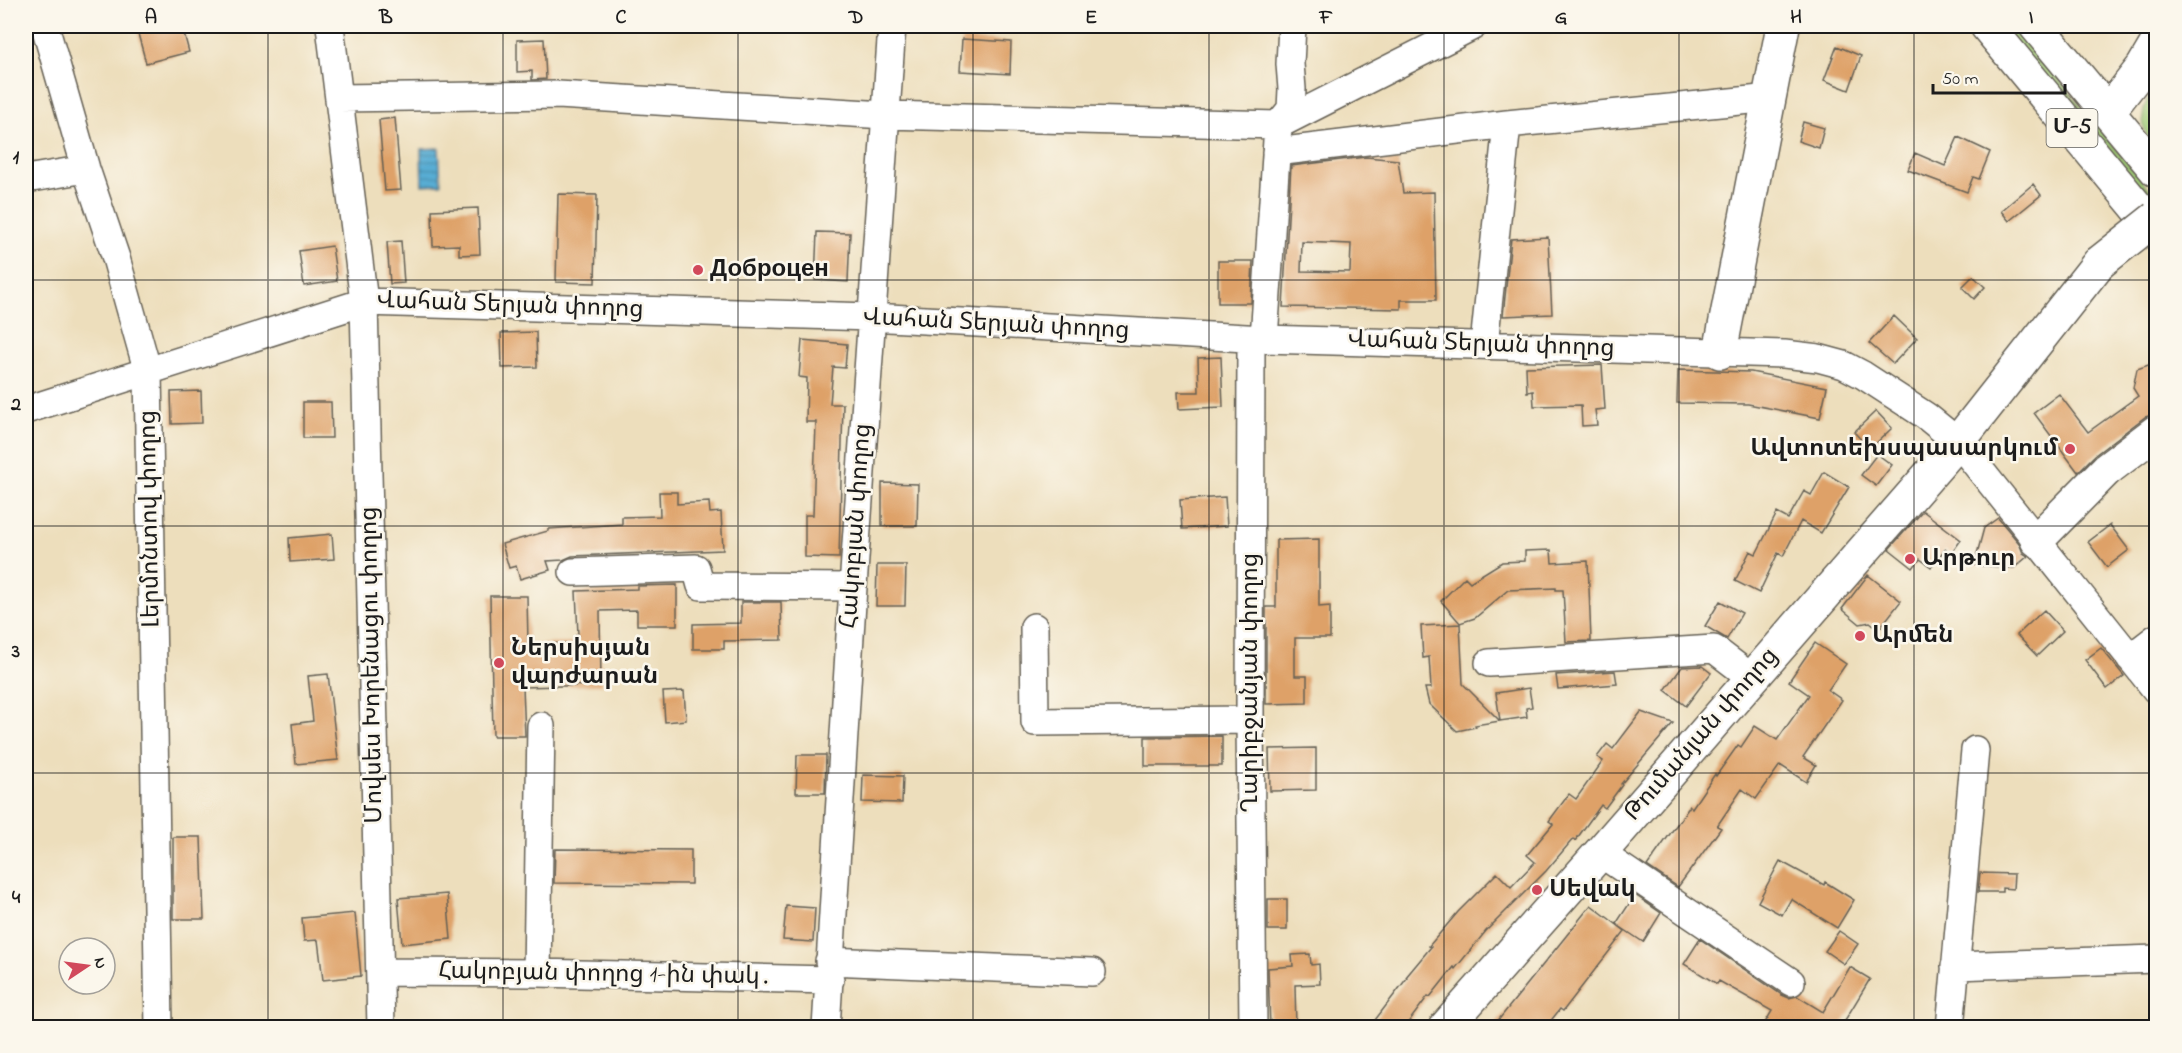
<svg xmlns="http://www.w3.org/2000/svg" width="2182" height="1053" font-family="'Indie Flower','Noto Sans Armenian',sans-serif">
  <style>
    .grass { fill: #9fca76; stroke: #5e7349; stroke-width: 1.5 }
    .water { fill: url(#water-rules); stroke: #3a6478; stroke-width: 1.5 }
    .building { fill: #dea167; fill-rule: evenodd }
    .lines { fill: none; stroke-linecap: round; stroke-linejoin: round }
    .minor-casing { stroke: #656054; stroke-width: 30 }
    .major-casing { stroke: #656054; stroke-width: 36 }
    .highway-casing { stroke: #656054; stroke-width: 36 }
    .minor { stroke: #fff; stroke-width: 27 }
    .major { stroke: #fff; stroke-width: 33 }
    .highway { stroke: #fff; stroke-width: 33 }
    .major-bridge-casing { stroke: #656054; stroke-width: 36; stroke-linecap: butt }
    .major-bridge { stroke: #fff; stroke-width: 33 }
    .grid { fill: none; stroke: #1c1c1c; stroke-width: 1.5; stroke-opacity: 0.55 }
    .poi-dot { fill: #d1495b; stroke: #fbf7ec; stroke-width: 2 }
    .labels { text-anchor: middle; dominant-baseline: central; stroke-width: 5; stroke-linejoin: round; paint-order: stroke }
    .shield { fill: #fbf7ec; stroke: #5f5e5a; stroke-width: 1.5 }
    .shield-label { font-size: 22px; font-weight: bold; fill: #1c1c1c }
    .poi-label { font-size: 24px; font-weight: bold; fill: #1c1c1c; stroke: #fbf7ec; text-anchor: start }
    .street-label { font-size: 24px; fill: #1c1c1c; stroke: #fbf7ec }
    .neatline { fill: none; stroke: #1c1c1c; stroke-width: 2 }
    .grid-label { font-size: 20px; text-anchor: middle; font-weight: bold; fill: #1c1c1c }
  </style>
  <defs>
    <pattern id="water-rules" width="6" height="5" patternUnits="userSpaceOnUse" patternTransform="scale(1.5)"><rect width="6" height="5" fill="#58add4"/><path d="M0 2.5h6" fill="none" stroke="#488cab"/></pattern>
  </defs>
  <rect width="100%" height="100%" fill="#fbf7ec"/>
  <filter id="ink" filterUnits="userSpaceOnUse"><feTurbulence type="fractalNoise" baseFrequency=".0167" numOctaves="2"/><feDisplacementMap in="SourceGraphic" scale="12" xChannelSelector="R" yChannelSelector="G"/><feConvolveMatrix kernelMatrix="1 2 1 2 8 2 1 2 1" color-interpolation-filters="sRGB"/></filter>
  <filter id="wash" filterUnits="userSpaceOnUse"><feTurbulence type="fractalNoise" baseFrequency=".008" numOctaves="4" result="noise"/><feDisplacementMap in="SourceGraphic" scale="24" xChannelSelector="R" yChannelSelector="G"/><feGaussianBlur stdDeviation="1.35" result="paint"/><feColorMatrix in="noise" values="0 0 0 0 0 0 0 0 0 0 0 0 0 0 0 0 0 1.4 0 .05"/><feComposite in="paint" operator="in"/></filter>
  <g filter="url(#wash)">
    <rect width="100%" height="100%" fill="#eddebc"/>
    <path class="grass" d="M 1996,26 L 2015,26 L 2156,197 L 2156,220 Z
      M 2156,88 L 2156,152 C 2140,130 2137,109 2156,88 Z"/>
    <path class="water" d="M 439,148 L 441,184 L 422,185 L 421,149 Z"/>
    <g id="blocks">
      <path class="building" d="M 155,26 L 182,26 L 189,52 L 146,63 L 137,30 Z
        M 544,39 L 546,79 L 532,80 L 532,71 L 517,72 L 517,40 Z
        M 962,39 L 1011,42 L 1010,74 L 960,71 Z
        M 1837,46 L 1861,56 L 1849,90 L 1824,80 Z
        M 395,118 L 401,190 L 385,191 L 379,120 Z
        M 1803,122 L 1824,128 L 1819,148 L 1798,141 Z
        M 1958,137 L 1990,152 L 1979,179 L 1973,177 L 1967,192 L 1908,170 L 1915,153 L 1945,166 Z
        M 1366,157 L 1398,160 L 1403,193 L 1434,192 L 1436,300 L 1401,300 L 1401,309 L 1283,307 L 1291,166 ZM 1302,242 L 1351,244 L 1350,272 L 1301,271 Z
        M 2033,184 L 2041,195 L 2009,221 L 2001,211 Z
        M 558,194 L 597,195 L 595,283 L 556,282 Z
        M 478,208 L 480,254 L 459,255 L 459,245 L 433,246 L 432,210 Z
        M 817,232 L 850,233 L 848,282 L 815,280 Z
        M 1548,237 L 1552,314 L 1503,316 L 1511,239 Z
        M 401,241 L 404,283 L 390,284 L 387,242 Z
        M 332,246 L 337,281 L 304,286 L 299,251 Z
        M 1218,261 L 1253,261 L 1251,303 L 1218,303 Z
        M 1973,276 L 1985,287 L 1974,299 L 1962,287 Z
        M 1894,316 L 1917,338 L 1893,364 L 1869,343 Z
        M 536,332 L 537,367 L 502,368 L 501,333 Z
        M 802,340 L 847,344 L 845,368 L 833,367 L 830,404 L 843,404 L 839,558 L 805,557 L 805,515 L 813,515 L 816,422 L 806,422 L 807,378 L 799,377 Z
        M 1221,357 L 1223,407 L 1179,409 L 1178,392 L 1199,392 L 1198,358 Z
        M 2157,362 L 2157,414 L 2145,417 L 2095,455 L 2078,472 L 2034,413 L 2059,394 L 2088,432 L 2138,396 L 2133,388 L 2137,369 Z
        M 1602,365 L 1605,409 L 1595,410 L 1597,425 L 1582,426 L 1581,405 L 1534,406 L 1533,391 L 1527,392 L 1526,367 Z
        M 1678,370 L 1751,372 L 1827,387 L 1820,418 L 1748,404 L 1677,403 Z
        M 201,391 L 202,423 L 172,424 L 171,392 Z
        M 303,402 L 331,402 L 332,438 L 303,438 Z
        M 1876,411 L 1892,428 L 1870,449 L 1854,432 Z
        M 1877,454 L 1892,465 L 1876,486 L 1861,475 Z
        M 1824,472 L 1849,487 L 1821,533 L 1801,521 L 1783,556 L 1778,553 L 1759,593 L 1735,581 L 1750,551 L 1756,554 L 1777,513 L 1788,519 L 1804,491 L 1811,495 Z
        M 882,483 L 918,484 L 917,526 L 882,526 Z
        M 659,492 L 677,492 L 677,504 L 709,502 L 710,513 L 721,512 L 723,550 L 572,556 L 563,560 L 547,561 L 550,570 L 520,579 L 516,566 L 509,568 L 502,544 L 548,531 L 548,529 L 622,524 L 622,517 L 660,516 Z
        M 1225,497 L 1227,526 L 1182,529 L 1180,500 Z
        M 1923,511 L 1961,540 L 1951,554 L 1945,549 L 1931,567 L 1920,559 L 1913,568 L 1889,549 Z
        M 1998,518 L 2019,543 L 2023,553 L 2028,556 L 2014,568 L 1974,565 L 1984,528 Z
        M 2110,525 L 2129,550 L 2107,567 L 2088,542 Z
        M 332,534 L 334,559 L 290,562 L 289,538 Z
        M 1319,539 L 1319,607 L 1330,606 L 1330,638 L 1295,638 L 1295,676 L 1307,676 L 1307,703 L 1266,704 L 1266,607 L 1276,607 L 1276,540 Z
        M 1551,550 L 1552,563 L 1588,561 L 1591,641 L 1566,642 L 1563,590 L 1556,590 L 1556,588 L 1508,590 L 1475,618 L 1460,623 L 1441,601 L 1465,577 L 1470,582 L 1502,562 L 1525,561 L 1525,551 Z
        M 877,565 L 906,565 L 905,606 L 876,606 Z
        M 1868,575 L 1901,601 L 1879,629 L 1870,622 L 1860,624 L 1842,609 Z
        M 677,585 L 677,625 L 637,625 L 637,610 L 600,611 L 601,685 L 523,687 L 525,736 L 493,736 L 490,596 L 527,596 L 528,644 L 576,643 L 576,635 L 578,635 L 576,591 L 637,589 L 637,586 Z
        M 1720,601 L 1742,613 L 1727,639 L 1705,626 Z
        M 741,602 L 781,602 L 782,640 L 724,641 L 724,649 L 693,649 L 693,624 L 741,623 Z
        M 2044,610 L 2063,631 L 2037,656 L 2017,635 Z
        M 1460,624 L 1463,684 L 1500,721 L 1475,725 L 1476,727 L 1457,731 L 1429,704 L 1425,688 L 1431,688 L 1429,657 L 1423,658 L 1421,626 Z
        M 1815,643 L 1846,664 L 1828,690 L 1842,700 L 1803,757 L 1816,765 L 1806,782 L 1780,765 L 1756,799 L 1742,789 L 1717,826 L 1721,828 L 1678,887 L 1647,866 L 1690,806 L 1692,808 L 1715,774 L 1716,776 L 1738,745 L 1741,747 L 1755,726 L 1777,740 L 1809,695 L 1789,681 Z
        M 2101,648 L 2124,676 L 2107,689 L 2085,660 Z
        M 1702,666 L 1711,673 L 1686,706 L 1665,690 L 1682,667 Z
        M 1615,671 L 1617,684 L 1558,689 L 1556,675 Z
        M 328,674 L 338,760 L 296,764 L 292,724 L 313,721 L 308,676 Z
        M 1529,688 L 1532,707 L 1526,708 L 1527,717 L 1500,721 L 1496,693 Z
        M 684,691 L 686,720 L 665,722 L 663,692 Z
        M 1641,712 L 1673,723 L 1621,784 L 1622,785 L 1605,808 L 1601,805 L 1575,841 L 1573,839 L 1546,871 L 1486,931 L 1455,969 L 1454,967 L 1430,997 L 1428,996 L 1404,1028 L 1369,1028 L 1407,978 L 1406,977 L 1431,947 L 1429,946 L 1458,912 L 1497,873 L 1511,887 L 1535,862 L 1527,855 L 1553,824 L 1549,821 L 1569,794 L 1576,799 L 1603,761 L 1597,757 L 1607,744 L 1613,749 Z
        M 1222,736 L 1222,766 L 1145,766 L 1145,737 Z
        M 1316,748 L 1316,790 L 1270,791 L 1269,749 Z
        M 797,755 L 826,755 L 825,793 L 796,793 Z
        M 863,775 L 903,776 L 902,803 L 862,802 Z
        M 173,837 L 201,837 L 204,919 L 173,919 Z
        M 555,849 L 691,850 L 691,884 L 554,883 Z
        M 1780,861 L 1824,885 L 1825,882 L 1854,900 L 1837,928 L 1791,899 L 1782,915 L 1758,902 Z
        M 1980,873 L 2014,874 L 2013,889 L 2002,888 L 2002,892 L 1978,892 Z
        M 447,894 L 451,939 L 402,944 L 398,898 Z
        M 1635,895 L 1661,913 L 1643,942 L 1616,924 L 1625,931 L 1563,1011 L 1560,1009 L 1545,1028 L 1492,1028 L 1591,905 L 1616,924 Z
        M 1268,899 L 1287,899 L 1287,930 L 1268,930 Z
        M 786,906 L 815,908 L 813,942 L 783,940 Z
        M 355,913 L 361,976 L 323,980 L 318,940 L 304,941 L 302,918 Z
        M 1839,931 L 1858,944 L 1844,964 L 1825,951 Z
        M 1700,939 L 1782,995 L 1789,998 L 1797,996 L 1823,1012 L 1850,967 L 1870,979 L 1844,1022 L 1841,1023 L 1848,1028 L 1762,1028 L 1772,1011 L 1719,981 L 1717,984 L 1684,964 Z
        M 1310,954 L 1311,965 L 1319,964 L 1320,984 L 1295,985 L 1296,1028 L 1270,1028 L 1268,968 L 1293,966 L 1292,955 Z"/>
    </g>
  </g>
  <g filter="url(#ink)">
    <use href="#blocks" fill-opacity="0" stroke="#656054" stroke-width="1.5"/>
    <g class="lines">
      <g class="minor-casing">
        <path id="minor" d="M 45,26 L 86,169 L 116,258 L 148,372 L 159,1028
          M 330,26 L 364,302 L 381,1028
          M 339,98 L 558,95 L 885,115 L 1278,125 L 1473,26
          M 1276,152 L 1507,124 L 1771,98
          M 26,179 L 86,169
          M 1251,339 L 1250,720 L 1253,1028
          M 1264,339 L 1278,125 L 1291,109 L 1292,89 L 1290,64 L 1292,26
          M 1484,345 L 1507,124
          M 26,410 L 364,302 L 871,317 L 1264,339 L 1784,354 L 1818,358 L 1844,365 L 1863,375 L 1926,416 L 1958,442 L 2156,690
          M 573,572 L 696,568 L 701,586 L 853,587
          M 1034,627 L 1035,722 L 1250,720
          M 2130,658 L 2156,638
          M 1489,663 L 1714,649 L 1752,678
          M 1600,853 L 1791,982
          M 829,961 L 1092,972
          M 1955,966 L 2156,959
          M 380,972 L 537,973 L 830,980
          M 537,973 L 541,726
          M 826,1028 L 853,587 L 892,26
          M 1950,1028 L 1975,750"/>
      </g>
      <g class="major-casing">
        <path id="major" d="M 1445,1028 L 1600,853 L 1958,442 L 2099,263"/>
      </g>
      <g class="highway-casing">
        <path id="highway" d="M 1987,26 L 2156,230
          M 2036,26 L 2156,170
          M 2108,112 L 2143,67 L 2156,45
          M 1720,352 L 1783,26
          M 2037,540 L 2106,470 L 2156,432"/>
      </g>
      <use href="#minor" class="minor"/>
      <use href="#major" class="major"/>
      <use href="#highway" class="highway"/>
      <g class="major-bridge-casing">
        <path id="major-bridge" d="M 2099,263 L 2156,218"/>
      </g>
      <use href="#major-bridge" class="major-bridge"/>
    </g>
  </g>
  <path class="grid" d="M 268,26 L 268,1028M 503,26 L 503,1028M 738,26 L 738,1028M 973,26 L 973,1028M 1209,26 L 1209,1028M 1444,26 L 1444,1028M 1679,26 L 1679,1028M 1914,26 L 1914,1028M 26,280 L 2156,280M 26,526 L 2156,526M 26,773 L 2156,773"/>
  <g class="poi-dot">
    <circle cx="698" cy="270" r="6"/>
    <circle cx="2070" cy="449" r="6"/>
    <circle cx="1910" cy="559" r="6"/>
    <circle cx="1860" cy="636" r="6"/>
    <circle cx="499" cy="663" r="6"/>
    <circle cx="1537" cy="890" r="6"/>
  </g>
  <g class="labels">
    <rect class="shield" x="2046.5" y="109" width="51" height="38" rx="4.5"/>
    <g class="shield-label">
      <text x="2072" y="128">Մ-5</text>
    </g>
    <g class="poi-label">
      <text x="710" y="270">Доброцен</text>
      <text x="2058" y="449" text-anchor="end">Ավտոտեխսպասարկում</text>
      <text x="1922" y="559">Արթուր</text>
      <text x="1872" y="636">Արմեն</text>
      <text x="511" y="649">Ներսիսյան<tspan x="511" dy="28">վարժարան</tspan></text>
      <text x="1549" y="890">Սեվակ</text>
    </g>
    <g class="street-label">
      <text transform="translate(510 306) rotate(2)">Վահան Տերյան փողոց</text>
      <text transform="translate(996 325) rotate(3)">Վահան Տերյան փողոց</text>
      <text transform="translate(1481 345) rotate(2)">Վահան Տերյան փողոց</text>
      <text transform="translate(151 519) rotate(-91)">Լերմոնտով փողոց</text>
      <text transform="translate(857 526) rotate(-86)">Հակոբյան փողոց</text>
      <text transform="translate(373 665) rotate(-91)">Մովսես Խորենացու փողոց</text>
      <text transform="translate(1251 683) rotate(-90)">Ղարիբջանյան փողոց</text>
      <text transform="translate(1702 735) rotate(-49)">Թումանյան փողոց</text>
      <text transform="translate(605 975) rotate(1)">Հակոբյան փողոց 1-ին փակ․</text>
    </g>
  </g>
  <rect width="2182" height="1053" fill="none" stroke="#fbf7ec" stroke-width="66"/>
  <g transform="translate(87 966) rotate(77)"><circle r="28" fill="#fbf7ec" stroke="#a29f99" stroke-width="1.5"/>
  <path d="M0-4.5L10 22L0 15L-10 22Z" fill="#d1495b"/>
  <text y="-9" font-size="16" font-weight="bold" text-anchor="middle" fill="#1c1c1c">N</text>
  </g>
  <path d="M1933 84v9h132v-9" fill="none" stroke="#1c1c1c" stroke-width="3"/>
  <text x="1942" y="84" font-size="18" fill="#1c1c1c" stroke="#fbf7ec" stroke-width="4.5" paint-order="stroke">50 m</text>
  <rect x="33" y="33" width="2116" height="987" class="neatline"/>
  <g class="grid-label">
    <text x="151" y="23">A</text>
    <text x="386" y="23">B</text>
    <text x="621" y="23">C</text>
    <text x="856" y="23">D</text>
    <text x="1091" y="23">E</text>
    <text x="1326" y="23">F</text>
    <text x="1561" y="23">G</text>
    <text x="1796" y="23">H</text>
    <text x="2031" y="23">I</text>
    <text x="16" y="163">1</text>
    <text x="16" y="410">2</text>
    <text x="16" y="657">3</text>
    <text x="16" y="903">4</text>
  </g>
</svg>
